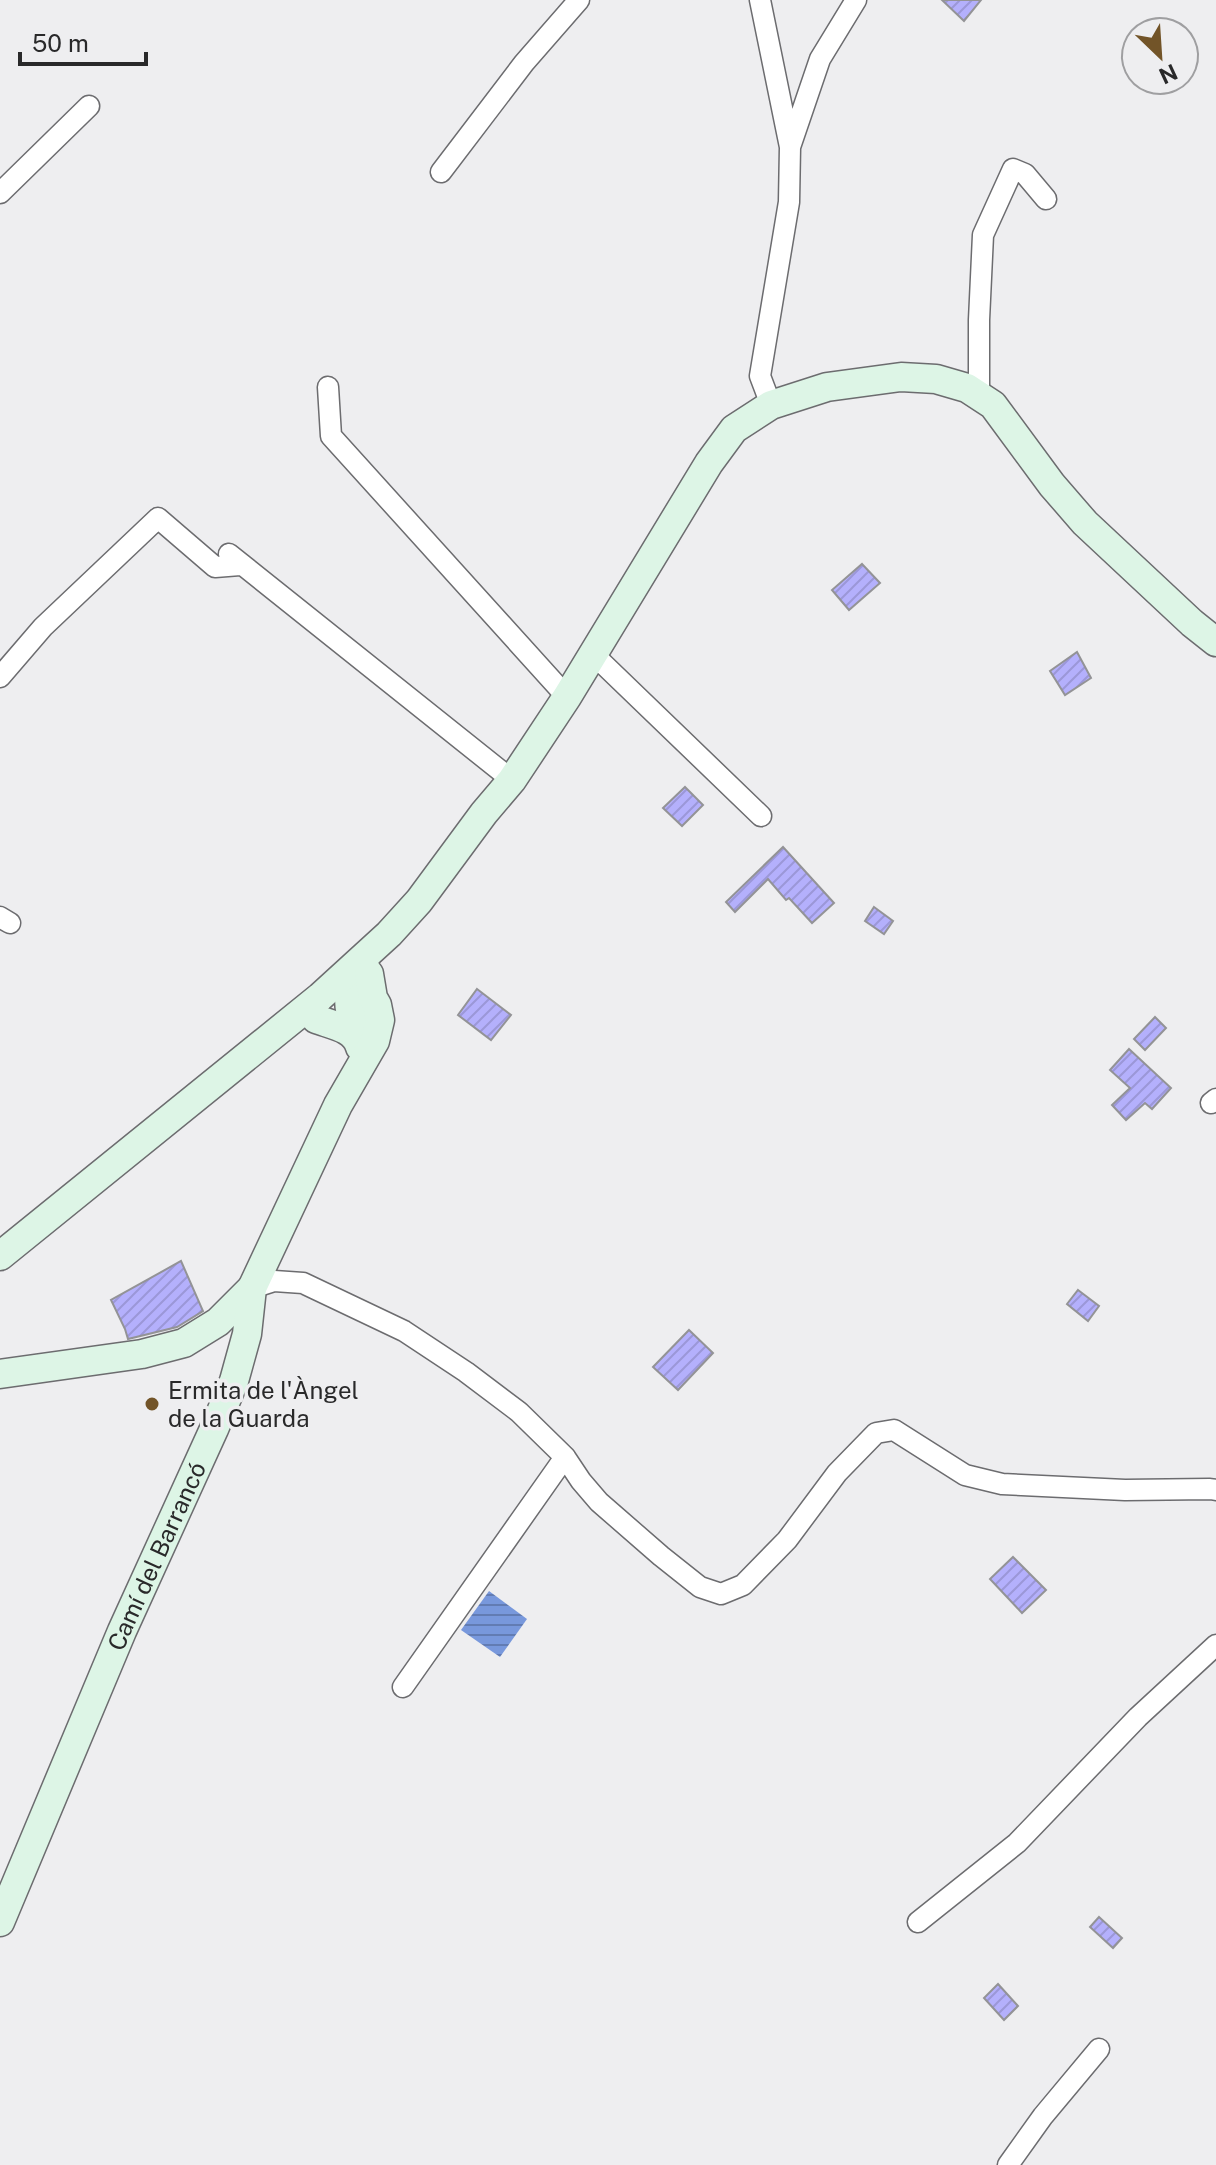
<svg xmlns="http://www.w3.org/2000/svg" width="1216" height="2165" font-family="'Public Sans',sans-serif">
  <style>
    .water { fill: url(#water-rules) }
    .building { fill: url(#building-hatch); stroke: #939396; stroke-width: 2 }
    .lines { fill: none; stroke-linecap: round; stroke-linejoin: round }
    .street-casing { stroke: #6c6c6f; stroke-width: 23 }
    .secondary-casing { stroke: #6c6c6f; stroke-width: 31 }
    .street { stroke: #fff; stroke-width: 20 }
    .secondary { stroke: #ddf5e6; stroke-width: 28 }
    .poi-dot { fill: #725428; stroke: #eeeef0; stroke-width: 3 }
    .labels { text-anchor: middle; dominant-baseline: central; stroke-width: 7; stroke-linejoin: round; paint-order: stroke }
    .poi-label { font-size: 24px; fill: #29292a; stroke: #eeeef0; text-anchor: start }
    .street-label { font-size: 24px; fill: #29292a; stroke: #eeeef0 }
  </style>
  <defs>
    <pattern id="water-rules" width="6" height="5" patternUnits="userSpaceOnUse" patternTransform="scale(2)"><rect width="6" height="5" fill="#7898dc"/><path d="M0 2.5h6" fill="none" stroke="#627cb3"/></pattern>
    <pattern id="building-hatch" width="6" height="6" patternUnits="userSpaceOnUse" patternTransform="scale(2)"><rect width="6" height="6" fill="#b4b0fc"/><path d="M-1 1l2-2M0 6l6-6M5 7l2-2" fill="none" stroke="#9b97d8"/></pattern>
  </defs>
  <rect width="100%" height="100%" fill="#eeeef0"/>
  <path class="water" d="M 489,1591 L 527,1619 L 500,1657 L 461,1630 Z"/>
  <path class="building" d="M 942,0 L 981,0 L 964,21 Z
    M 862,564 L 880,583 L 849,610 L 832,590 Z
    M 1077,652 L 1091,678 L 1065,695 L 1050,671 Z
    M 685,787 L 703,805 L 682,826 L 663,808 Z
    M 783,847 L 834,903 L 812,923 L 789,898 L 786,900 L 768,879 L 735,912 L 726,902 Z
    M 874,907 L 893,921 L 884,934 L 865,921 Z
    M 477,989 L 511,1015 L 491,1040 L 458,1015 Z
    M 1155,1017 L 1166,1028 L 1145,1050 L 1134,1039 Z
    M 1129,1049 L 1171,1088 L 1152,1109 L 1145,1103 L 1126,1120 L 1112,1105 L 1130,1088 L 1110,1070 Z
    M 181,1261 L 203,1311 L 177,1327 L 128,1339 L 125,1329 L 111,1300 Z
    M 1078,1290 L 1099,1306 L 1088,1321 L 1067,1304 Z
    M 689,1330 L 713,1353 L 678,1390 L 653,1367 Z
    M 1013,1557 L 1046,1590 L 1022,1613 L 990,1579 Z
    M 1099,1917 L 1122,1938 L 1113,1948 L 1090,1927 Z
    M 998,1984 L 1018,2006 L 1004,2020 L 984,1998 Z"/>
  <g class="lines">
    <g class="street-casing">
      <path id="street" d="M 760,0 L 790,147 L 789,202 L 760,376 L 771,405
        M 790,147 L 820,59 L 856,0
        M 441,172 L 524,63 L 579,0
        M 0,193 L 89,106
        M 328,387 L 331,436 L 567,697
        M 979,395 L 979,320 L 983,235 L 1013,169 L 1025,174 L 1046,199
        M 229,554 L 512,780
        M 594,655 L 761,816
        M 0,677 L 43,627 L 158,518 L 215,567 L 240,565
        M 0,917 L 10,923
        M 1211,1103 L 1216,1099
        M 252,1288 L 274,1281 L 303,1283 L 404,1331 L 466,1372 L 519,1412 L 565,1457 L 581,1481 L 599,1502 L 661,1556 L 700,1587 L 721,1594 L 743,1585 L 787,1540 L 837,1473 L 876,1433 L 894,1430 L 965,1475 L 1002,1484 L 1125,1490 L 1210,1489 L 1216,1490
        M 403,1687 L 565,1457
        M 918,1922 L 1017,1843 L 1138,1717 L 1216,1645
        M 1008,2165 L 1043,2116 L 1099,2049"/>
    </g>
    <g class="secondary-casing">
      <g id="secondary">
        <path d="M 316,1019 C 332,1025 355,1028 360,1047"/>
        <path d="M 358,1039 C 350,1011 340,991 365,967"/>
        <path d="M 0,1256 L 320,997 L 389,934 L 419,901 L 484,813 L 512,780 L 567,697 L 709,463 L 734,429 L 771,405 L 827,387 L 901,377 L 936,379 L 967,388 L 993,405 L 1052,485 L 1085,523 L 1192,623 L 1216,642"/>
        <path d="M 0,1374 L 142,1354 L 184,1343 L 218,1322 L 252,1288"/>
        <path id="s1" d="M 0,1922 L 122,1631 L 214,1429 L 234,1381 L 247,1334 L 252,1288 L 338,1105 L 375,1041 L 380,1020 L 377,1005 L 373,998 L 369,974"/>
      </g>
    </g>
    <use href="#street" class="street"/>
    <use href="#secondary" class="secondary"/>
  </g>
  <circle class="poi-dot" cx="152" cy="1404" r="8"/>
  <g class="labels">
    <g class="poi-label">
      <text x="168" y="1390">Ermita de l'Àngel<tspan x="168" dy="28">de la Guarda</tspan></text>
    </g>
    <g class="street-label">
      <text stroke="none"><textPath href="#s1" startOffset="398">Camí del Barrancó</textPath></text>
    </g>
  </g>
  <g transform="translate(1160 56) rotate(155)"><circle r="38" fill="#eeeef0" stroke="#9f9fa1" stroke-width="2"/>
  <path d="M0-6L14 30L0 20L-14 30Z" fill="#725428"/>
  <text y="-12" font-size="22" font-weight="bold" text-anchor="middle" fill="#29292a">N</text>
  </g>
  <path d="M20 52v12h126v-12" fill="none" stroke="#29292a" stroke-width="4"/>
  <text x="32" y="52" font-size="24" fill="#29292a" stroke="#eeeef0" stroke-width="6" paint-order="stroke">50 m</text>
</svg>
